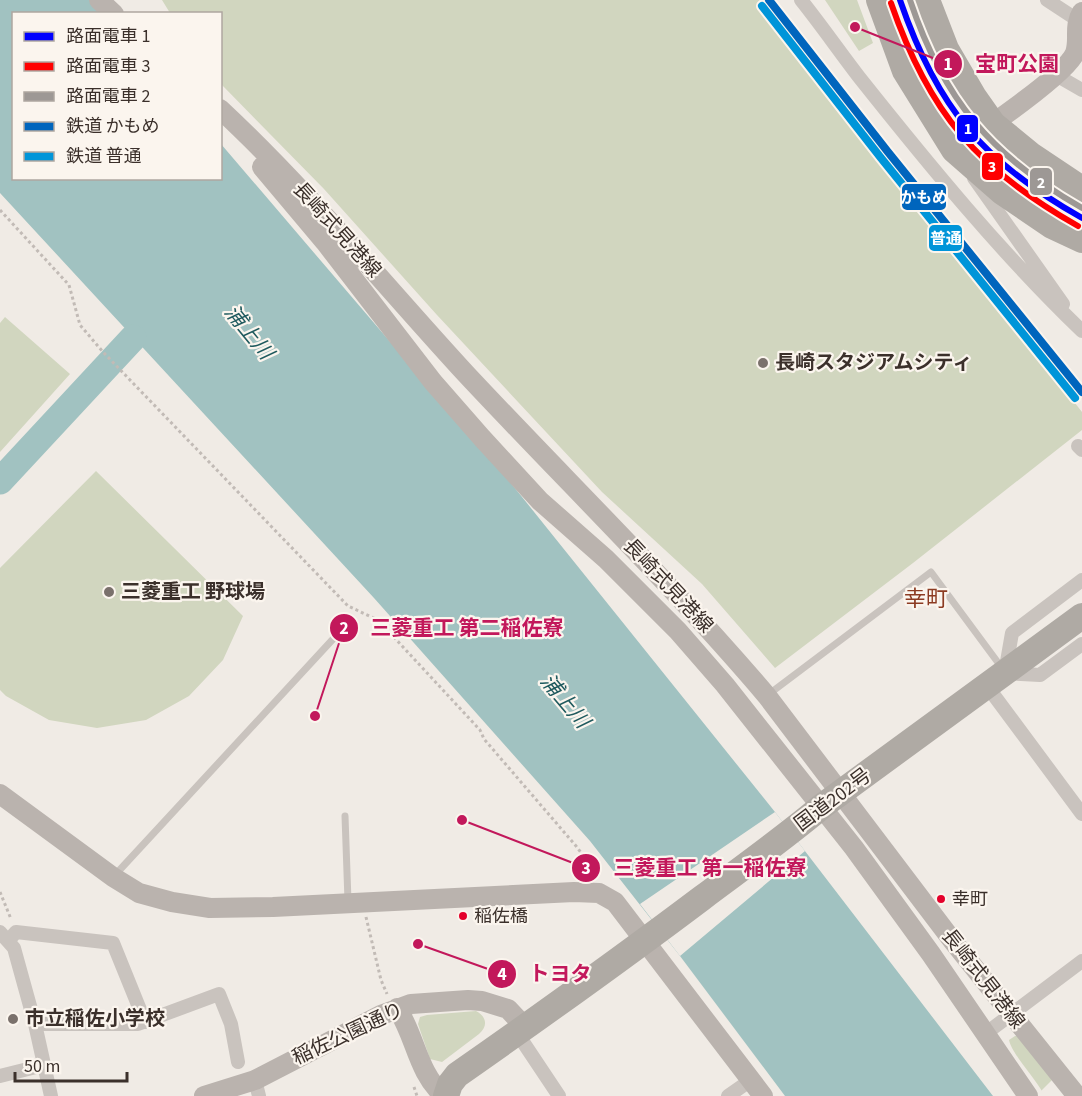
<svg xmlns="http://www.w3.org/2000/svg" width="1082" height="1096" font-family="'Source Sans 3','Noto Sans JP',sans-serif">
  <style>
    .green { fill: #d1d6bf }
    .water { fill: #a1c2c1 }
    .pier { fill: #f0ebe5 }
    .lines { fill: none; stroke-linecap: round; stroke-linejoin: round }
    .river { stroke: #a1c2c1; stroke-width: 27 }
    .path { stroke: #c2bbb6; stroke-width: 3; stroke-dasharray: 3 3; stroke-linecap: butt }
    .lane { stroke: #c9c3be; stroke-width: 7 }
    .street { stroke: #c9c3be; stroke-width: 14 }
    .secondary { stroke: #bab3ae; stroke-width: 20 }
    .highway { stroke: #afaaa4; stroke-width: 26 }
    .rail-1-casing { stroke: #fbf5ee; stroke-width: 12 }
    .rail-2-casing { stroke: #fbf5ee; stroke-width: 12 }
    .rail-1 { stroke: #0065bd; stroke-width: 8 }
    .rail-2 { stroke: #0095d9; stroke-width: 8 }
    .tram-1-casing { stroke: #fbf5ee; stroke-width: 10 }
    .tram-2-casing { stroke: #fbf5ee; stroke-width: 10 }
    .tram-3-casing { stroke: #fbf5ee; stroke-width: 10 }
    .tram-1 { stroke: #00f; stroke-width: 6 }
    .tram-2 { stroke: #f00; stroke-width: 6 }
    .tram-3 { stroke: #9d9895; stroke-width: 6 }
    .poi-dot { fill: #7a716c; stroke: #fbf5ee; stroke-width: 2 }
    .bus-dot { fill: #e4002b; stroke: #fbf5ee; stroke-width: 2 }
    .labels { text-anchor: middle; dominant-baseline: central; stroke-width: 4.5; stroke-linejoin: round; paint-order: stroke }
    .bus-label { font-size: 18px; fill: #3b302b; stroke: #fbf5ee; text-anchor: start }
    .street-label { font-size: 20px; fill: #3b302b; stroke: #fbf5ee }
    .poi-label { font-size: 20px; font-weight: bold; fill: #3b302b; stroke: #fbf5ee; text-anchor: start }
    .water-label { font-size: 21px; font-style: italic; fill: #1f5a5e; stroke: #fbf5ee }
    .quarter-label { font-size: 22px; fill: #8c3b22; stroke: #fbf5ee }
    .leader { fill: none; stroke: #c2185b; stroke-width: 2 }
    .callout-dot { fill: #c2185b; stroke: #fbf5ee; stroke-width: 2 }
    .mark-label { font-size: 18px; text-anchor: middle; font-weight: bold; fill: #fff }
    .callout-label { font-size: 21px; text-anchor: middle; font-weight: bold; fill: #c2185b; stroke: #fbf5ee; stroke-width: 4.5; stroke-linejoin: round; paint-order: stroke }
    .line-badge { stroke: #fbf5ee; stroke-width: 2 }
    .badge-label { font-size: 16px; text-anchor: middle; font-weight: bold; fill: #fff }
  </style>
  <rect width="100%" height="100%" fill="#f0ebe5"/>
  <path class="green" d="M 162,0 L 759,0 L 1082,412 L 1082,430 L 913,563 L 775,668 L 702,584 L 602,492 L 437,315 L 324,189 L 222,85 L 220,82 L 220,14 L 170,13 Z
    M 825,0 L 857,0 L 873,43 L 859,51 Z
    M 5,317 L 70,374 L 0,452 L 0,323 Z
    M 96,471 L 243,616 L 223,660 L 189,696 L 146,720 L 97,728 L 49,720 L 6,696 L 0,690 L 0,568 Z
    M 476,1011 C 487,1017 488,1026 479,1034 L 442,1062 L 430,1059 L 418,1024 L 420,1017 L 427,1015 Z
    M 1015,1036 L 1021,1036 L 1057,1082 L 1043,1093 C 1035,1078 1012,1054 1009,1040 Z"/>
  <path class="water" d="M 0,0 L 94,0 L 106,13 L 14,14 L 14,178 L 220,178 L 221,144 L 510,482 L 775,812 L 993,1096 L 785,1096 L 680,956 L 590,841 L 374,598 L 0,193 Z"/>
  <path class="pier" d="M 775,812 L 805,851 L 680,956 L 640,904 Z
    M 1069,1063 L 1082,1079 L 1082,1096 L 1036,1096 Z"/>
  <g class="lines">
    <path class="river" d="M 0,481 L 133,338"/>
    <path class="path" d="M 0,210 L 69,285 L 80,325 L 103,352 L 348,606 L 378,620 L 480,730 L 484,739 L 576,846 L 600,878
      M 0,892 L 11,919
      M 366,917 L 381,980 L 387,994
      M 414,1087 L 417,1096"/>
    <path class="lane" d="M 769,694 L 931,572 L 1002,668
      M 345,816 L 348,901
      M 115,875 L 346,625"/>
    <path class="street" d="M 801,0 C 821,25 839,51 859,77 C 929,165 1001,253 1082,331
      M 1047,0 L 1082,23
      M 1056,75 L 1082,90
      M 974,178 L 1063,304
      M 1078,446 L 1082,450
      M 1082,580 L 1012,633 L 1005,673 L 1040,675 L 1082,644
      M 987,686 L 1082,814
      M 0,932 L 14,948 L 35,1024 L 51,1096
      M 8,941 L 16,932 L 113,943 L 145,1022
      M 35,1024 L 138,1024 L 219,994 L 231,1024 L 238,1062
      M 517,1033 L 559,1096
      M 985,1034 L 1082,961
      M 0,1076 L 44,1065
      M 255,1080 L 259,1096
      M 728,1096 L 751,1080"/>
    <path class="secondary" d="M 99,0 L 114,14
      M 220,109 C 309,192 385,286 467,375 C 567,482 672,584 767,696 L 952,940 L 1077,1096
      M 954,150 C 978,134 1066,75 1075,53 C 1080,39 1073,27 1082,12
      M 262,167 L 325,242 L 433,382 L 482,438 L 540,501 L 606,559 L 678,631 L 725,685 L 854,848 L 931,954 L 1028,1096
      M 0,794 L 113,877 L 139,893 L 172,902 L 210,908 L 273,907 L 574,892 L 599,893 L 615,902 L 763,1096
      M 397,1008 C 416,1037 417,1072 444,1096
      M 204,1096 L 255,1080 L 381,1015 L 411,1004 L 468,1000 L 482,1001 L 508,1009 L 526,1028"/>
    <path class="highway" d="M 879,0 L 905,71 L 954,150 L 1002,192 L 1052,226 L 1082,240
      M 927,0 L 946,49 L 974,97 L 993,124 L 1031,155 L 1082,189
      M 446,1096 L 450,1084 L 457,1075 C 540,1017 621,959 702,898 C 742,868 783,839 821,807 L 1082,616"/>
    <g class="rail-1-casing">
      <path id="rail-1" d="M 769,0 L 888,152 L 1082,392"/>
    </g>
    <g class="rail-2-casing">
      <path id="rail-2" d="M 762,6 L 881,158 L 1075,398"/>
    </g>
    <use href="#rail-1" class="rail-1"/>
    <use href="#rail-2" class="rail-2"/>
    <g class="tram-1-casing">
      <path id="tram-1" d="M 900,0 C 937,108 983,162 1082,218"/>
    </g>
    <g class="tram-2-casing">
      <path id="tram-2" d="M 891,3 C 929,113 977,169 1078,226"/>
    </g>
    <g class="tram-3-casing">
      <path id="tram-3" d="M 910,0 C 943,99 991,156 1082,208"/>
    </g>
    <use href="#tram-1" class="tram-1"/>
    <use href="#tram-2" class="tram-2"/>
    <use href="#tram-3" class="tram-3"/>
  </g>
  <g class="poi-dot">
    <circle cx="763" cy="363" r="6"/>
    <circle cx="109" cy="592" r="6"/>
    <circle cx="13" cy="1019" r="6"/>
  </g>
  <g class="bus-dot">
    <circle cx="941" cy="899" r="5"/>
    <circle cx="463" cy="916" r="5"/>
  </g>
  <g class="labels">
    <g class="bus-label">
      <text x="952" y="899">幸町</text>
      <text x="474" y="916">稲佐橋</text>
    </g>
    <g class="street-label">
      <text transform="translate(337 230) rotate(48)">長崎式見港線</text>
      <text transform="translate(668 586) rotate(47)">長崎式見港線</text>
      <text transform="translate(833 800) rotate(-37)">国道202号</text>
      <text transform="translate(983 979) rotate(52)">長崎式見港線</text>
      <text transform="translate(348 1034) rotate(-25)">稲佐公園通り</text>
    </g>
    <g class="poi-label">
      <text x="775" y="363">長崎スタジアムシティ</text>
      <text x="121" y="592">三菱重工 野球場</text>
      <text x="25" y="1019">市立稲佐小学校</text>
    </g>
    <g class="water-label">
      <text transform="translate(249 332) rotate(51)">浦上川</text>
      <text transform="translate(565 701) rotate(50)">浦上川</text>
    </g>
    <g class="quarter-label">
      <text x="926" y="599">幸町</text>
    </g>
  </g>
  <path class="leader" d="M855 27L948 64M315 716L344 628M462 820L586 868M418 944L502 974"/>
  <g class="callout-dot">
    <circle cx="855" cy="27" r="6"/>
    <circle cx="315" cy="716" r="6"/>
    <circle cx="462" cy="820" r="6"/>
    <circle cx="418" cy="944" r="6"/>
    <circle cx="948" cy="64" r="15"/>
    <circle cx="344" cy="628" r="15"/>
    <circle cx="586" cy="868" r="15"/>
    <circle cx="502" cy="974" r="15"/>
  </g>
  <g class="mark-label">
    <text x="948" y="70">1</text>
    <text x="344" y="634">2</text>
    <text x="586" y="874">3</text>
    <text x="502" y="980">4</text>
  </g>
  <g class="callout-label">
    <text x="1017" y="71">宝町公園</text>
    <text x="467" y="635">三菱重工 第二稲佐寮</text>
    <text x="710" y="875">三菱重工 第一稲佐寮</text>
    <text x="560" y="981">トヨタ</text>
  </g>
  <g class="line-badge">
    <rect x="956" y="114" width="23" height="29" rx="6" fill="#00f"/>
    <rect x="981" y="152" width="23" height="29" rx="6" fill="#f00"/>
    <rect x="1029" y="167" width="24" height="29" rx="6" fill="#9d9895"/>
    <rect x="901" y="183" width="46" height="28" rx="6" fill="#0065bd"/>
    <rect x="928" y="224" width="35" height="28" rx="6" fill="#0095d9"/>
  </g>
  <g class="badge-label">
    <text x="968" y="134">1</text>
    <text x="992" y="172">3</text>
    <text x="1041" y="188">2</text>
    <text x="924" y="203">かもめ</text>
    <text x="946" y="244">普通</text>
  </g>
  <rect x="12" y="12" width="210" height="168" fill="#fbf5ee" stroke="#aea6a0" stroke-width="1.5"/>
  <rect x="24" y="32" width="30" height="9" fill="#0000ff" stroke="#aea6a0" stroke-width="1.5"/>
  <text x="66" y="42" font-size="18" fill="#3b302b">路面電車 1</text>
  <rect x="24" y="62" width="30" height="9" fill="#ff0000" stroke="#aea6a0" stroke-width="1.5"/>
  <text x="66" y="72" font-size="18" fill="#3b302b">路面電車 3</text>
  <rect x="24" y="92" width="30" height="9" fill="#9d9895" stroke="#aea6a0" stroke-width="1.5"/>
  <text x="66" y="102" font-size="18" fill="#3b302b">路面電車 2</text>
  <rect x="24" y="122" width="30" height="9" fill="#0065bd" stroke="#aea6a0" stroke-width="1.5"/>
  <text x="66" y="132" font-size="18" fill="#3b302b">鉄道 かもめ</text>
  <rect x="24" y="152" width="30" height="9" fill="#0095d9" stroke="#aea6a0" stroke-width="1.5"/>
  <text x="66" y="162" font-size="18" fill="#3b302b">鉄道 普通</text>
  <path d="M15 1072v9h112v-9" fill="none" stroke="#3b302b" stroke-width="3"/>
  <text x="24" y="1072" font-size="18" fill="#3b302b" stroke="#fbf5ee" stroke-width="4.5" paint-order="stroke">50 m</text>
</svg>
